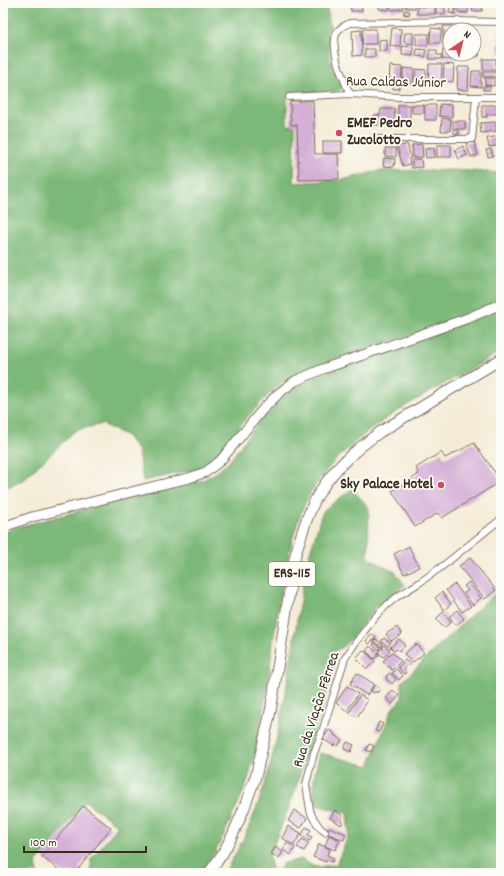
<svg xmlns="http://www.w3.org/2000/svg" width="504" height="876" font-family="Dekko,sans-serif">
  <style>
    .forest { fill: #7cb877; stroke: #5c714a }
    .building { fill: #d3aed5 }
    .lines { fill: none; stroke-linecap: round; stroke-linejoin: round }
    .minor-casing { stroke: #7c6e5f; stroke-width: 8 }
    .secondary-casing { stroke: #7c6e5f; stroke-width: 11 }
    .primary-casing { stroke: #7c6e5f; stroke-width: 12 }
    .minor { stroke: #fff; stroke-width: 6 }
    .secondary { stroke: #fff; stroke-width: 9 }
    .primary { stroke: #fff; stroke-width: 10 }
    .poi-dot { fill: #d1495b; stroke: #fdfcf7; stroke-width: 1.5 }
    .labels { text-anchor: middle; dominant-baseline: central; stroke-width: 3.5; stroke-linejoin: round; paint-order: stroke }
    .shield { fill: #fdfcf7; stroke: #75695f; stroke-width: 1 }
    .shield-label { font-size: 14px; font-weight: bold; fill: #3b2a1e }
    .street-label { font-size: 15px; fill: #3b2a1e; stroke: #fdfcf7 }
    .poi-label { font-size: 15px; font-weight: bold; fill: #3b2a1e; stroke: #fdfcf7; text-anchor: start }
  </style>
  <rect width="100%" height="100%" fill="#fdfcf7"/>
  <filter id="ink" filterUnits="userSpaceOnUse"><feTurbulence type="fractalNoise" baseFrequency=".025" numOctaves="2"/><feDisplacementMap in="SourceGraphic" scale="8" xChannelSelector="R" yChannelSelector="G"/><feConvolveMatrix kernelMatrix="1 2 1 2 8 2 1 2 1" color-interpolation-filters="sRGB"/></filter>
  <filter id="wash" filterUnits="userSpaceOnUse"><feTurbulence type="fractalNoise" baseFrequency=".012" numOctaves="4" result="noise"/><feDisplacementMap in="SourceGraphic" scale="16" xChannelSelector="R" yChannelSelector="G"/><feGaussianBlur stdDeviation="0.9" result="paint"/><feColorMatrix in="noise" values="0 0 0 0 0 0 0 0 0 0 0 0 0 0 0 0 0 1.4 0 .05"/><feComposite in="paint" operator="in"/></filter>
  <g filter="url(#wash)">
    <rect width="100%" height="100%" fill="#f5ecd8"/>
    <path class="forest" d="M 3,3 L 326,3 L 331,31 L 329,42 L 329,54 L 332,66 L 341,84 L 342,88 L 340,90 L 336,91 L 287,93 L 287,125 L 295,126 L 294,183 L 341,180 L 379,171 L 453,170 L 501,173 L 501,300 L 440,325 L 333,360 L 295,375 L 282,383 L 268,395 L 247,417 L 219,453 L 201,467 L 193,470 L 143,481 L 138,451 L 127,436 L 102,424 L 76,430 L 23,480 L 7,487 L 3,491 Z
      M 501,308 L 501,351 C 438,391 365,418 319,480 C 299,506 291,542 285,573 C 282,587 279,601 277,614 C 269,669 264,723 249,776 C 244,791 237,806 230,821 C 221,841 214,857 199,873 L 88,873 L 91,870 L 91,859 L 118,826 L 85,801 L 36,863 L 38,873 L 3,873 L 3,533 L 14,528 L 141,495 L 186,485 L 203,480 L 214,474 L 228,463 L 263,416 L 275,404 L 298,386 L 325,373 L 418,341 Z
      M 352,489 L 369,508 L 368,558 L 395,572 L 405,585 L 376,607 L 349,641 L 341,648 L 332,652 L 333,669 L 321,713 L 302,767 L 292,800 L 269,856 L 272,869 L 278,871 L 284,863 L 301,859 L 315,867 L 336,865 L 349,834 L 347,813 L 315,805 L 313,789 L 315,772 L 320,753 L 369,766 L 392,709 L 402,698 L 402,682 L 445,639 L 501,588 L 501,873 L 224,873 C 284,781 286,667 307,563 C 311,547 317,531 321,516 L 324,510 Z"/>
    <g id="blocks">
      <path class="building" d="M 350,3 L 362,3 L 362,11 L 351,11 Z
        M 379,3 L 389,3 L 389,10 L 379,9 Z
        M 390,3 L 403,3 L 403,9 L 391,10 Z
        M 407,3 L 415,3 L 415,8 L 406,8 Z
        M 418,3 L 431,3 L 430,5 L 417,4 Z
        M 459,3 L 469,3 L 468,13 L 458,12 Z
        M 472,3 L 483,3 L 482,11 L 472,11 Z
        M 450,6 L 456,7 L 455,14 L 449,13 Z
        M 417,7 L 435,7 L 435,14 L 417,14 Z
        M 436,7 L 445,8 L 445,14 L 436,13 Z
        M 404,10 L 410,11 L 409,15 L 404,14 Z
        M 443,26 L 453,26 L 453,30 L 450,30 L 450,46 L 443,45 Z
        M 392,28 L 401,29 L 400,47 L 390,46 Z
        M 431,28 L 441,29 L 440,43 L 430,43 Z
        M 363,29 L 376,29 L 376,44 L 362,44 Z
        M 361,30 L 362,55 L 353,56 L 352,31 Z
        M 499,32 L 501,32 L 501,41 L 499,41 Z
        M 405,33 L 413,33 L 413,44 L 404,43 Z
        M 416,34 L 429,34 L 428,45 L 416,45 Z
        M 387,39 L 387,51 L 379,51 L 379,40 Z
        M 498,44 L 501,44 L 501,54 L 498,54 Z
        M 402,46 L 413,47 L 413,56 L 402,55 Z
        M 474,47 L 480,47 L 479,56 L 470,56 L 470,54 L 474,54 Z
        M 365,49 L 375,49 L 375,57 L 365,57 Z
        M 417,49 L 426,50 L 426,57 L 416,56 Z
        M 443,49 L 450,49 L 450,54 L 457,54 L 456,60 L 442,59 Z
        M 429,50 L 437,50 L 437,55 L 441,55 L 441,59 L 429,59 Z
        M 483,59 L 496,59 L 496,70 L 483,70 Z
        M 498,60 L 501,60 L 501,80 L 498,80 Z
        M 429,64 L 442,64 L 441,81 L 428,81 Z
        M 444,64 L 454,65 L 453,82 L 443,81 Z
        M 390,66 L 402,67 L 401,84 L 389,83 Z
        M 458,67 L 469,67 L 468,90 L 457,90 Z
        M 403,68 L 414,69 L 413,84 L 403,83 Z
        M 416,69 L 426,70 L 426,81 L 415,80 Z
        M 472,71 L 481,71 L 481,87 L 471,86 Z
        M 483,72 L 496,72 L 496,77 L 483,77 Z
        M 485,78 L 494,78 L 494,86 L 485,85 Z
        M 393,85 L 399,85 L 399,89 L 393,89 Z
        M 483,86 L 490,86 L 490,90 L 483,90 Z
        M 290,101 L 313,101 L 315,154 L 338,154 L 339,179 L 299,180 L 297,125 L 291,125 Z
        M 440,104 L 452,105 L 452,117 L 439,116 Z
        M 398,105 L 410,105 L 410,122 L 398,121 Z
        M 412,105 L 424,105 L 424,113 L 412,113 Z
        M 425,105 L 436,105 L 436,120 L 425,120 Z
        M 482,105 L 497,105 L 497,114 L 487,114 L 487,117 L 482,117 Z
        M 499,106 L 501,106 L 501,115 L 499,114 Z
        M 381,109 L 395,109 L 394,125 L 373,125 L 374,115 L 380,115 Z
        M 442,118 L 451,119 L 450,131 L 441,131 Z
        M 453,121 L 465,121 L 465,129 L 453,129 Z
        M 496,122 L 497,131 L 481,133 L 480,123 Z
        M 454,130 L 458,130 L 459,134 L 454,134 Z
        M 500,136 L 501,145 L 489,147 L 487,138 Z
        M 323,141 L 342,141 L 342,153 L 323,153 Z
        M 474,141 L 478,155 L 471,157 L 466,143 Z
        M 407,144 L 411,158 L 409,159 L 410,164 L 403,166 L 397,147 Z
        M 422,144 L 423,157 L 413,158 L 412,145 Z
        M 437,145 L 451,145 L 451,157 L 437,157 Z
        M 463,146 L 467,155 L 459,159 L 455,150 Z
        M 385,148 L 396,148 L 396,157 L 385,156 Z
        M 434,148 L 435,157 L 426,158 L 425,149 Z
        M 491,149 L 493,156 L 488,157 L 486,150 Z
        M 384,158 L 395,159 L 394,167 L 383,166 Z
        M 421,159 L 422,167 L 412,168 L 412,160 Z
        M 474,443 L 501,481 L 442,518 L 438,513 L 415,527 L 392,491 L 419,474 L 416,468 L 441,452 L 445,458 Z
        M 409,546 L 419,567 L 404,574 L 394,554 Z
        M 470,558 L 496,590 L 485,599 L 459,566 Z
        M 469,582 L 481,598 L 473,605 L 464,593 L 468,591 L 464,586 Z
        M 455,584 L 471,606 L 462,612 L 446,590 Z
        M 442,592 L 451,604 L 444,610 L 435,598 Z
        M 457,610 L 464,619 L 456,625 L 449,617 Z
        M 443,612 L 451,622 L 444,628 L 436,619 Z
        M 397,627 L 402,634 L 391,641 L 386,634 Z
        M 372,634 L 376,637 L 369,644 L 366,641 Z
        M 384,638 L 391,643 L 388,646 L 381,641 Z
        M 376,639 L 383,645 L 381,647 L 374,641 Z
        M 399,639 L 405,646 L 399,651 L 397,649 L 394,651 L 390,647 Z
        M 374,643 L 380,647 L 379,650 L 373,645 Z
        M 416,644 L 424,653 L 412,663 L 404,654 Z
        M 384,645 L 390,650 L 384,657 L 378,653 L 382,648 L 384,649 L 382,648 Z
        M 370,646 L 379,655 L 374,659 L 366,651 Z
        M 363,650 L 375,661 L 367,669 L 356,658 Z
        M 392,652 L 401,661 L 392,670 L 383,661 Z
        M 405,660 L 410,664 L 404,670 L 406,673 L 404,674 L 398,667 Z
        M 396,669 L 403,676 L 399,680 L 392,673 Z
        M 357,673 L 374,684 L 367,695 L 350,684 Z
        M 389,673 L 396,679 L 392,684 L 386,679 L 387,678 L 386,677 Z
        M 375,685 L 380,689 L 377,693 L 376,691 L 374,693 L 371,691 Z
        M 347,686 L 358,694 L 347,711 L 336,703 Z
        M 393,690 L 399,696 L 392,704 L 386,698 Z
        M 360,695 L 368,700 L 357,717 L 349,713 Z
        M 379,722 L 383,724 L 379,732 L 375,731 Z
        M 329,730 L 335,734 L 334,735 L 342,740 L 338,746 L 335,744 L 334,746 L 323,739 Z
        M 347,742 L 354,745 L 351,752 L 344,749 Z
        M 369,744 L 374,746 L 371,752 L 366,750 Z
        M 83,806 L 111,828 L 79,868 L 83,871 L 81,873 L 63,873 L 42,857 Z
        M 294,810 L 307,818 L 301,828 L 288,821 Z
        M 335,810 L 342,815 L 342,824 L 341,825 L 330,818 Z
        M 288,826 L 301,833 L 294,845 L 282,838 Z
        M 306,827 L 311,830 L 308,835 L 312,837 L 310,841 L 301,836 Z
        M 329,827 L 346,834 L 344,840 L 326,833 Z
        M 329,835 L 340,840 L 335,850 L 325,846 Z
        M 302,839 L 309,843 L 304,851 L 297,847 Z
        M 287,843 L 295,847 L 291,855 L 283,850 Z
        M 319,844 L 330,849 L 327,855 L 334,858 L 332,862 L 327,860 L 326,862 L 313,857 Z
        M 275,847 L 283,852 L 279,858 L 271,854 Z"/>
    </g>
  </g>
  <g filter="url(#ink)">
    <use href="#blocks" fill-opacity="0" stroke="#7c6e5f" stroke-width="1"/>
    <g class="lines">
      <g class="minor-casing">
        <path id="minor" d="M 350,94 C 343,78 329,49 337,32 C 340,27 345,25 350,23 L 452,21 L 501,22
          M 289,97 L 350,94 L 399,97 L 501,97
          M 378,139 L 472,139 L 476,98
          M 325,832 L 320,828 L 312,816 L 310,810 L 306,784 L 314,753 L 322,732 L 345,658 L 356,642 L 375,617 L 387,605 L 398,596 L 419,583 L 444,565 L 501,519"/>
      </g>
      <g class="secondary-casing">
        <path id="secondary" d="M 3,527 L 32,517 L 155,486 L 189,478 L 206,472 L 220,461 L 263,409 L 279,393 L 295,381 L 323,369 L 468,318 L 501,304"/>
      </g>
      <g class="primary-casing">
        <path id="primary" d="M 209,873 L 223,853 L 233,834 L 243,811 L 256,775 L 271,709 L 295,556 C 301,535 309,508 321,490 C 336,466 358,448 380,432 L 501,359"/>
      </g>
      <use href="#minor" class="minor"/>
      <use href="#secondary" class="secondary"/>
      <use href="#primary" class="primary"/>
    </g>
  </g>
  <g class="poi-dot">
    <circle cx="339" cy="133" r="4"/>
    <circle cx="441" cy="485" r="4"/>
  </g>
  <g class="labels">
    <rect class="shield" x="269" y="562" width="46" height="24" rx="3"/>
    <g class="shield-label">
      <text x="292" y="574">ERS-115</text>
    </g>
    <g class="street-label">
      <text transform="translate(396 83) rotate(1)">Rua Caldas Júnior</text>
      <text transform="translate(317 710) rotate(-72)">Rua da Viação Fêrrea</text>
    </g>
    <g class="poi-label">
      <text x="347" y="124">EMEF Pedro<tspan x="347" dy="17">Zucolotto</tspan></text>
      <text x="433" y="485" text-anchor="end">Sky Palace Hotel</text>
    </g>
  </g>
  <rect width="504" height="876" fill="none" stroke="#fdfcf7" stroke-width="16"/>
  <g transform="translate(462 42) rotate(35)"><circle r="19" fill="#fdfcf7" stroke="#afa8a0"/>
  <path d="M0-3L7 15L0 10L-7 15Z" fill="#d1495b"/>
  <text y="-6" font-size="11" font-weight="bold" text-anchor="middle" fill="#3b2a1e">N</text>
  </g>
  <path d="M24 846v6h122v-6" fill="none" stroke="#3b2a1e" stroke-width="2"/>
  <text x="30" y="846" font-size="12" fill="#3b2a1e" stroke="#fdfcf7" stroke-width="3" paint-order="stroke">100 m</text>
</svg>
